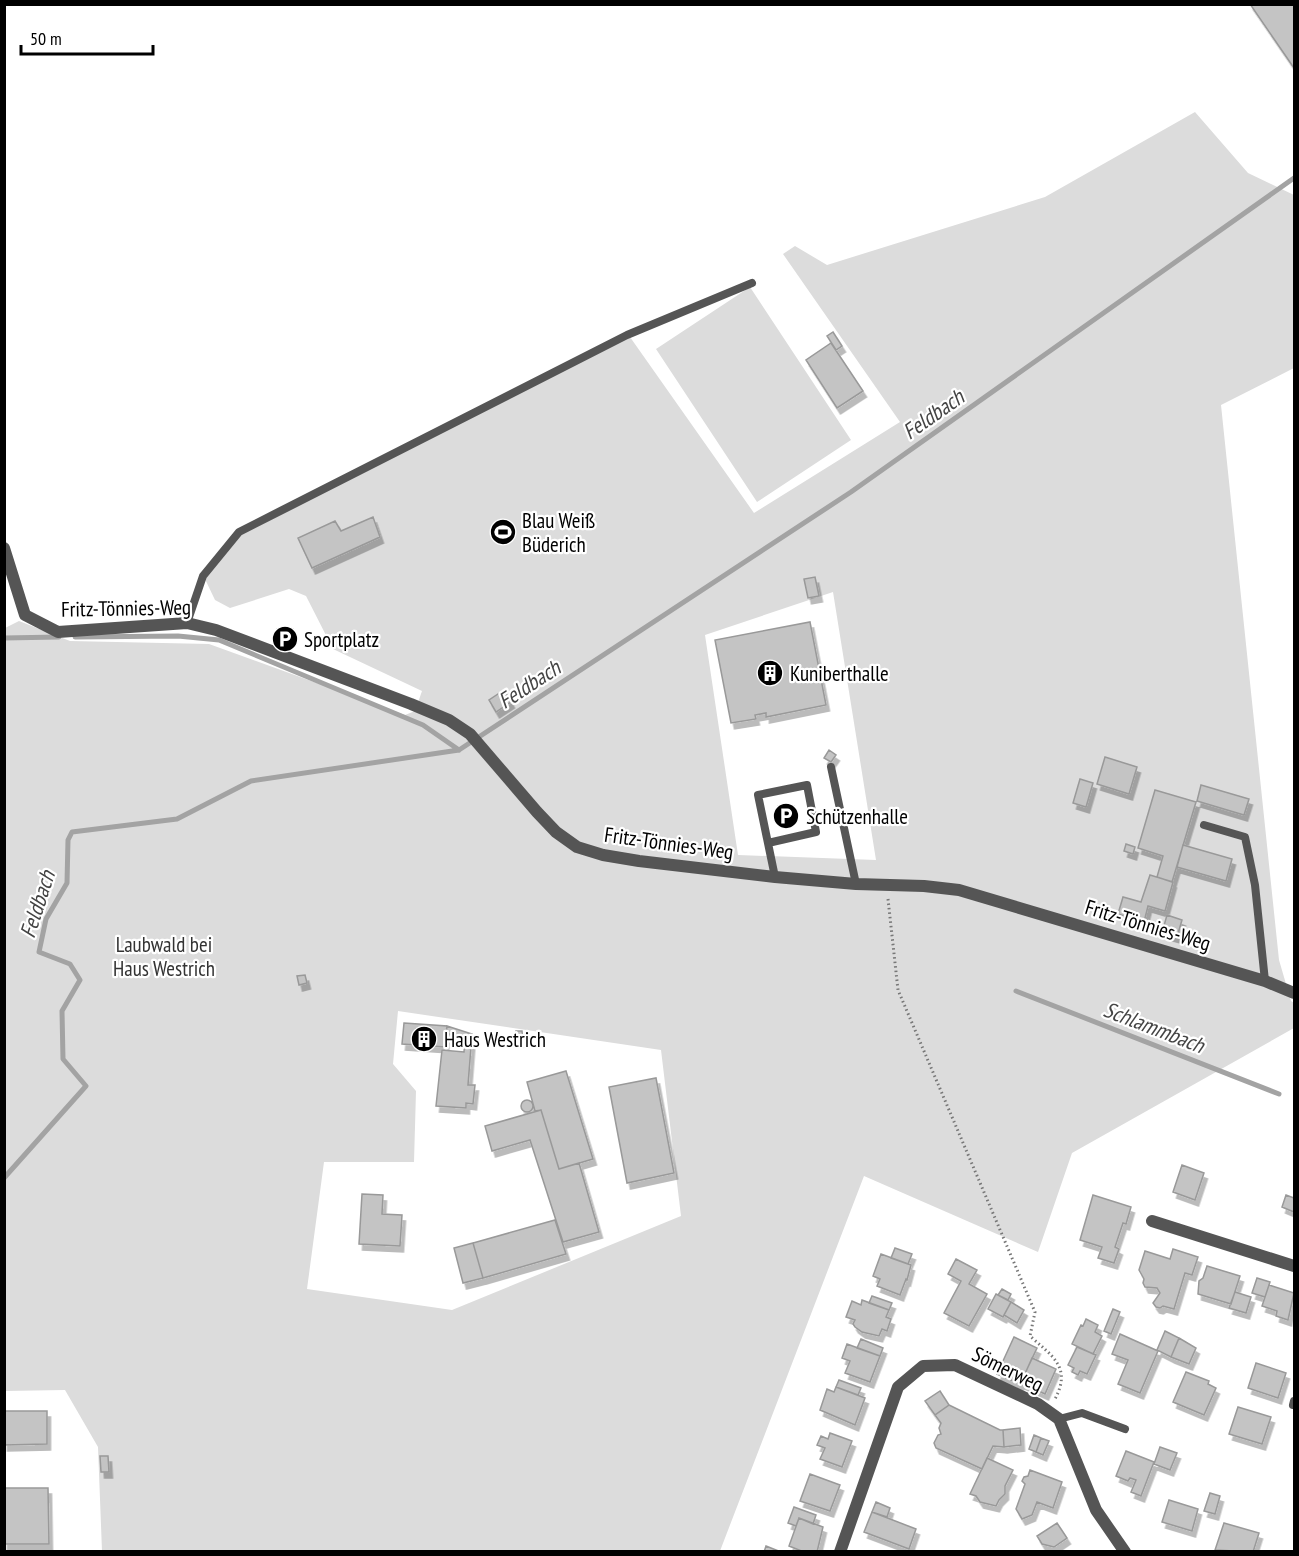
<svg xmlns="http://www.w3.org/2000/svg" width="1299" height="1556" font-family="'PT Sans Narrow',sans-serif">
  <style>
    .green { fill: #dcdcdc; fill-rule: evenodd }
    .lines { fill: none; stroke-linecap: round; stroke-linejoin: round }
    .stream { stroke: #a3a3a3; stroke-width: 5 }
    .building { fill: #c4c4c4; stroke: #999; stroke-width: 1.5; filter: url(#shadow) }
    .path { stroke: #777; stroke-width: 3; stroke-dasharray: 1.5 3; stroke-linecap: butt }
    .service { stroke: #555; stroke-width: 8 }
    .minor { stroke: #555; stroke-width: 12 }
    .labels { text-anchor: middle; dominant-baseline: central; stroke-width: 4.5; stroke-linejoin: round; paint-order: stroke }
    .poi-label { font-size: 21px; fill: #000; stroke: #fff; text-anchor: start }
    .street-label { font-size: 21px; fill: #000; stroke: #fff }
    .park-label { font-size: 21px; fill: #333; stroke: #fff }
    .water-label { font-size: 22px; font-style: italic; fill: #444; stroke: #fff }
  </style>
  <defs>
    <filter id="shadow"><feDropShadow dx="3.5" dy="6" stdDeviation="0" flood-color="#0004"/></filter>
  </defs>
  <rect width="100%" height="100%" fill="#fff"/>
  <path class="green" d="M 1195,112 L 1248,173 L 1294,195 L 1294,368 L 1221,405 L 1279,960 L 1291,1001 L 1294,1003 L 1294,1028 L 1072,1153 L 1038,1252 L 864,1176 L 720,1551 L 102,1551 L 98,1447 L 65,1390 L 5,1391 L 5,628 L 19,621 L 70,641 L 209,644 L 405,715 L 415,711 L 422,691 L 333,649 L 306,596 L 289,589 L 230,608 L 215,600 L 204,577 L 240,535 L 630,337 L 754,513 L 900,422 L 783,254 L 795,246 L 827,265 L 1045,197 ZM 833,592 L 876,860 L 738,855 L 705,635 ZM 398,1011 L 661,1050 L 681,1216 L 452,1310 L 307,1289 L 324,1162 L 414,1162 L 416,1091 L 393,1064 Z
    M 750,287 L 851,440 L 757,502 L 656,349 Z"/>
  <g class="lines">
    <path class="stream" d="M 75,637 L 178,636 L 219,640 L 423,725 L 459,750
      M 4,638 L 59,637
      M 1016,991 L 1279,1094
      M 4,1178 L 86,1086 L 63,1059 L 62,1011 L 80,980 L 70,964 L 39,952 L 46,919 L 67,883 L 68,840 L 72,832 L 177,819 L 251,781 L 459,750 L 851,492 L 1294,178"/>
  </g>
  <path class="building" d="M 1250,4 L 1294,4 L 1294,68 Z
    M 833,332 L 842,346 L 836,350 L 827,336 Z
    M 831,343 L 863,391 L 837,408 L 806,360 Z
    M 373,517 L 380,537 L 312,568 L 298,538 L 335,521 L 341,531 Z
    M 815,577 L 819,596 L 808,598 L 804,579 Z
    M 810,622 L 826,705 L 766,717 L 766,713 L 755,715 L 756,719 L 731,723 L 715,640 Z
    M 504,690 L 511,702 L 496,712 L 489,700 Z
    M 829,750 L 836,755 L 831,762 L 824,758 Z
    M 1105,757 L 1137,767 L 1129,794 L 1097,784 Z
    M 1080,779 L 1093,783 L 1086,807 L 1073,803 Z
    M 1201,785 L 1249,799 L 1244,815 L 1197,801 Z
    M 1155,790 L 1196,802 L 1172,882 L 1157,877 L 1163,856 L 1138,848 Z
    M 1126,844 L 1135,847 L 1133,854 L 1124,851 Z
    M 1183,845 L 1232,859 L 1226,881 L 1177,867 Z
    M 1150,875 L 1173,882 L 1165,911 L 1148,906 L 1144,922 L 1118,914 L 1123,897 L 1141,902 Z
    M 1167,915 L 1182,920 L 1177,937 L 1162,933 Z
    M 305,975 L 307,983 L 299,985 L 297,976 Z
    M 404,1023 L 447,1026 L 445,1047 L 402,1044 Z
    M 447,1026 L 472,1034 L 468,1085 L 475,1085 L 473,1104 L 466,1103 L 466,1108 L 436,1106 L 442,1050 L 464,1052 L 465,1039 L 446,1033 Z
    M 516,1031 L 522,1031 L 523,1041 L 517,1042 Z
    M 566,1071 L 593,1159 L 559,1169 L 541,1110 L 535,1111 L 527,1082 Z
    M 656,1078 L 674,1173 L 627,1183 L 609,1087 Z
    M521 1106a6 6 0 1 1 12 0a6 6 0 1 1-12 0Z
    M 541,1110 L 559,1169 L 579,1163 L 599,1232 L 563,1242 L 530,1140 L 492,1151 L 485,1126 Z
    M 1182,1165 L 1204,1173 L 1195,1200 L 1173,1192 Z
    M 362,1194 L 383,1195 L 382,1214 L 402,1215 L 400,1246 L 359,1244 Z
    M 1093,1195 L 1131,1207 L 1126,1224 L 1123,1223 L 1115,1247 L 1119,1249 L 1114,1263 L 1098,1258 L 1102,1247 L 1080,1240 Z
    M 1286,1195 L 1294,1198 L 1294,1212 L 1282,1207 Z
    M 555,1220 L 566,1254 L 483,1278 L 473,1243 Z
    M 473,1243 L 483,1278 L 463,1283 L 454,1248 Z
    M 895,1248 L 912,1254 L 908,1264 L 891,1258 Z
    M 1173,1249 L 1198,1257 L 1192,1275 L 1185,1273 L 1174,1309 L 1163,1306 L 1160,1308 L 1156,1307 L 1153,1303 L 1160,1293 L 1157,1288 L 1145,1287 L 1143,1283 L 1144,1279 L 1139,1270 L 1145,1251 L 1170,1259 Z
    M 881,1254 L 911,1265 L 907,1280 L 906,1279 L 900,1295 L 877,1286 L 880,1279 L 873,1276 Z
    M 956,1259 L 977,1270 L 969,1284 L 987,1294 L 969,1326 L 944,1313 L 961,1281 L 948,1274 Z
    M 1207,1266 L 1240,1276 L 1231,1304 L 1198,1294 L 1199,1281 L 1203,1278 Z
    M 1257,1278 L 1270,1282 L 1265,1297 L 1252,1293 Z
    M 1269,1285 L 1294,1293 L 1288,1320 L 1276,1316 L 1277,1311 L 1262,1306 Z
    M 1002,1289 L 1011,1294 L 1008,1300 L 998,1295 Z
    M 1235,1292 L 1251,1297 L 1246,1313 L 1229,1308 Z
    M 996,1294 L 1011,1302 L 1003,1317 L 988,1309 Z
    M 872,1296 L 892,1303 L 889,1310 L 869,1303 Z
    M 862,1300 L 889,1310 L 886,1317 L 891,1319 L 887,1331 L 882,1329 L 879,1336 L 862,1332 L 855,1327 L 853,1324 L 855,1320 L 846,1317 L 852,1301 L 861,1305 Z
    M 1011,1302 L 1024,1310 L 1017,1323 L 1004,1315 Z
    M 1113,1309 L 1120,1312 L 1111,1334 L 1104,1331 Z
    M 1086,1319 L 1098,1325 L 1095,1332 L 1102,1336 L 1093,1354 L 1072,1344 L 1081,1325 L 1083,1326 Z
    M 1165,1331 L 1179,1338 L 1171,1357 L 1157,1350 Z
    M 1120,1334 L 1158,1351 L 1140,1393 L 1118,1384 L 1128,1360 L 1112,1354 Z
    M 1014,1337 L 1037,1348 L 1020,1384 L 997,1374 Z
    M 1179,1338 L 1196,1348 L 1189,1364 L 1171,1357 Z
    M 861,1339 L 883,1348 L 880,1356 L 857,1348 Z
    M 847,1344 L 880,1356 L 870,1382 L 845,1373 L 850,1361 L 842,1358 Z
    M 1077,1347 L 1096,1355 L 1087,1374 L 1080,1371 L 1078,1375 L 1072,1372 L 1074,1368 L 1068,1365 Z
    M 1032,1358 L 1056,1369 L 1045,1394 L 1021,1383 Z
    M 1256,1363 L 1286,1373 L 1278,1398 L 1248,1388 Z
    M 1186,1372 L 1209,1381 L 1208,1384 L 1216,1388 L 1204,1415 L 1173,1402 Z
    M 839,1380 L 861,1388 L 858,1395 L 836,1387 Z
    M 836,1387 L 865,1398 L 855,1425 L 820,1410 L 827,1389 L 834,1392 Z
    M 940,1391 L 949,1405 L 935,1415 L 925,1401 Z
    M 949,1405 L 1000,1430 L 1003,1430 L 1004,1447 L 993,1446 L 982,1469 L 936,1448 L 934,1443 L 938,1435 L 941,1434 L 939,1428 L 941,1423 L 935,1415 Z
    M 1238,1407 L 1271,1417 L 1262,1444 L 1229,1434 Z
    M 4,1411 L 47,1411 L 47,1444 L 4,1445 Z
    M 1020,1428 L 1021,1445 L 1004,1447 L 1003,1430 Z
    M 830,1433 L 852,1441 L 842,1467 L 820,1459 L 825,1448 L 817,1445 L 821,1436 L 828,1439 Z
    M 1034,1435 L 1041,1438 L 1036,1452 L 1029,1449 Z
    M 1041,1438 L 1049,1441 L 1043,1455 L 1036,1452 Z
    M 1160,1447 L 1177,1453 L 1170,1470 L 1154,1464 Z
    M 1126,1451 L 1154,1462 L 1141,1496 L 1131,1492 L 1136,1480 L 1130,1478 L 1128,1481 L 1116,1476 Z
    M 100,1456 L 108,1456 L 109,1472 L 101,1472 Z
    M 987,1458 L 1013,1470 L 1005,1486 L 1005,1494 L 999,1500 L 996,1506 L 980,1502 L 976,1496 L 970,1494 Z
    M 1030,1470 L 1062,1482 L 1053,1508 L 1037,1502 L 1032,1515 L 1022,1519 L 1016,1509 L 1025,1484 L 1022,1481 L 1024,1477 L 1028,1476 Z
    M 810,1474 L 840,1485 L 830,1511 L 800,1501 Z
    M 4,1488 L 48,1488 L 49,1544 L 4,1544 Z
    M 1210,1493 L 1220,1496 L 1215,1514 L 1204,1511 Z
    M 1169,1500 L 1198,1509 L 1192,1531 L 1162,1522 Z
    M 876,1502 L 890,1508 L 887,1517 L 872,1512 Z
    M 794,1507 L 816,1515 L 813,1524 L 799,1518 L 796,1526 L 788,1523 Z
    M 872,1512 L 916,1529 L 909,1549 L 864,1532 Z
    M 799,1518 L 823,1527 L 817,1552 L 804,1552 L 789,1546 Z
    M 1057,1523 L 1067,1538 L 1054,1547 L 1042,1544 L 1037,1536 Z
    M 1224,1523 L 1259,1533 L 1253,1552 L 1215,1550 Z
    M 766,1546 L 781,1552 L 764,1552 Z"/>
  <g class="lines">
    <path class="path" d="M 888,899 L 898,990 L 1035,1312 L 1030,1336 C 1052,1356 1072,1367 1055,1399"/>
    <path class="service" d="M 187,623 L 203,576 L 239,532 L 627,335 L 752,283
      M 831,767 L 856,884
      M 1204,825 L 1245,837 L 1255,885 L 1265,981
      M 768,843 L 816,832 L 807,785 L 758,795 L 775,877
      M 1293,1405 L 1294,1401
      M 1059,1419 L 1082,1413 L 1125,1429"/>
    <path class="minor" d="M 4,548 L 25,615 L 58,632 L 187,623 L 216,630 L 411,704 L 449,720 L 470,734 L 537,812 L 556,832 L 577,847 L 603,855 L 639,861 L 775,877 L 856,884 L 924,886 L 959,890 L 1265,981 L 1294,993
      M 1152,1221 L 1294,1266
      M 840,1552 L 898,1387 L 923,1366 L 955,1365 L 1038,1404 L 1059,1419 L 1096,1510 L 1125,1552"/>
  </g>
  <defs>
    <g id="stadium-disc" transform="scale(1.35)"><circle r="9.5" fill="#000" stroke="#fff"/><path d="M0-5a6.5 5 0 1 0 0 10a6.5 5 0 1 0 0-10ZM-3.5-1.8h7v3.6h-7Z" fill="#fff"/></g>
    <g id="parking-disc" transform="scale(1.35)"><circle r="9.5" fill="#000" stroke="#fff"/><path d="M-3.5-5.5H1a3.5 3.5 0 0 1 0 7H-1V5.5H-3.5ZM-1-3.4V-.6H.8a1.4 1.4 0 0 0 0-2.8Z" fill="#fff"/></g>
    <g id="building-disc" transform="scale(1.35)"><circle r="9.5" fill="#000" stroke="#fff"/><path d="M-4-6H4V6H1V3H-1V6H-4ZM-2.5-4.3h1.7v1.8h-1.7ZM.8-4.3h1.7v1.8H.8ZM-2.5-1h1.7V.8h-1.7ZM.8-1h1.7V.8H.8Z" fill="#fff"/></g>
  </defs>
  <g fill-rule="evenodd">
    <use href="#stadium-disc" x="503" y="532"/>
    <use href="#parking-disc" x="285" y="639"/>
    <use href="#building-disc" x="770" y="673"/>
    <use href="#parking-disc" x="786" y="816"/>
    <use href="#building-disc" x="424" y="1039"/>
  </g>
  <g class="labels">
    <g class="poi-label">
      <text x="522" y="520">Blau Weiß<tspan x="522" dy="24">Büderich</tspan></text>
      <text x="304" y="639">Sportplatz</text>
      <text x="790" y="673">Kuniberthalle</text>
      <text x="806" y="816">Schützenhalle</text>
      <text x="444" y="1039">Haus Westrich</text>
    </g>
    <g class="street-label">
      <text transform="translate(126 608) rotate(-1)">Fritz-Tönnies-Weg</text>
      <text transform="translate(669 843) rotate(8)">Fritz-Tönnies-Weg</text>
      <text transform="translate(1148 925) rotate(17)">Fritz-Tönnies-Weg</text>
      <text transform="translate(1008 1369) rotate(26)">Sömerweg</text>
    </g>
    <g class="park-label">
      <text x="164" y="944">Laubwald bei<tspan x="164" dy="24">Haus Westrich</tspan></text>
    </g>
    <g class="water-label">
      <text transform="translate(933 414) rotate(-35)">Feldbach</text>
      <text transform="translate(529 684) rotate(-33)">Feldbach</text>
      <text transform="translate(37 904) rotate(-72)">Feldbach</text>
      <text transform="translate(1154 1027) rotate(21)">Schlammbach</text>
    </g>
  </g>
  <rect width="1299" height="1556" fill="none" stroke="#000000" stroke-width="12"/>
  <path d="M21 45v9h132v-9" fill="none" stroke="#000000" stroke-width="3"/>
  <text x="30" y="45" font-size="18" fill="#000000" stroke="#ffffff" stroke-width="4.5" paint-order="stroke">50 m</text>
</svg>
